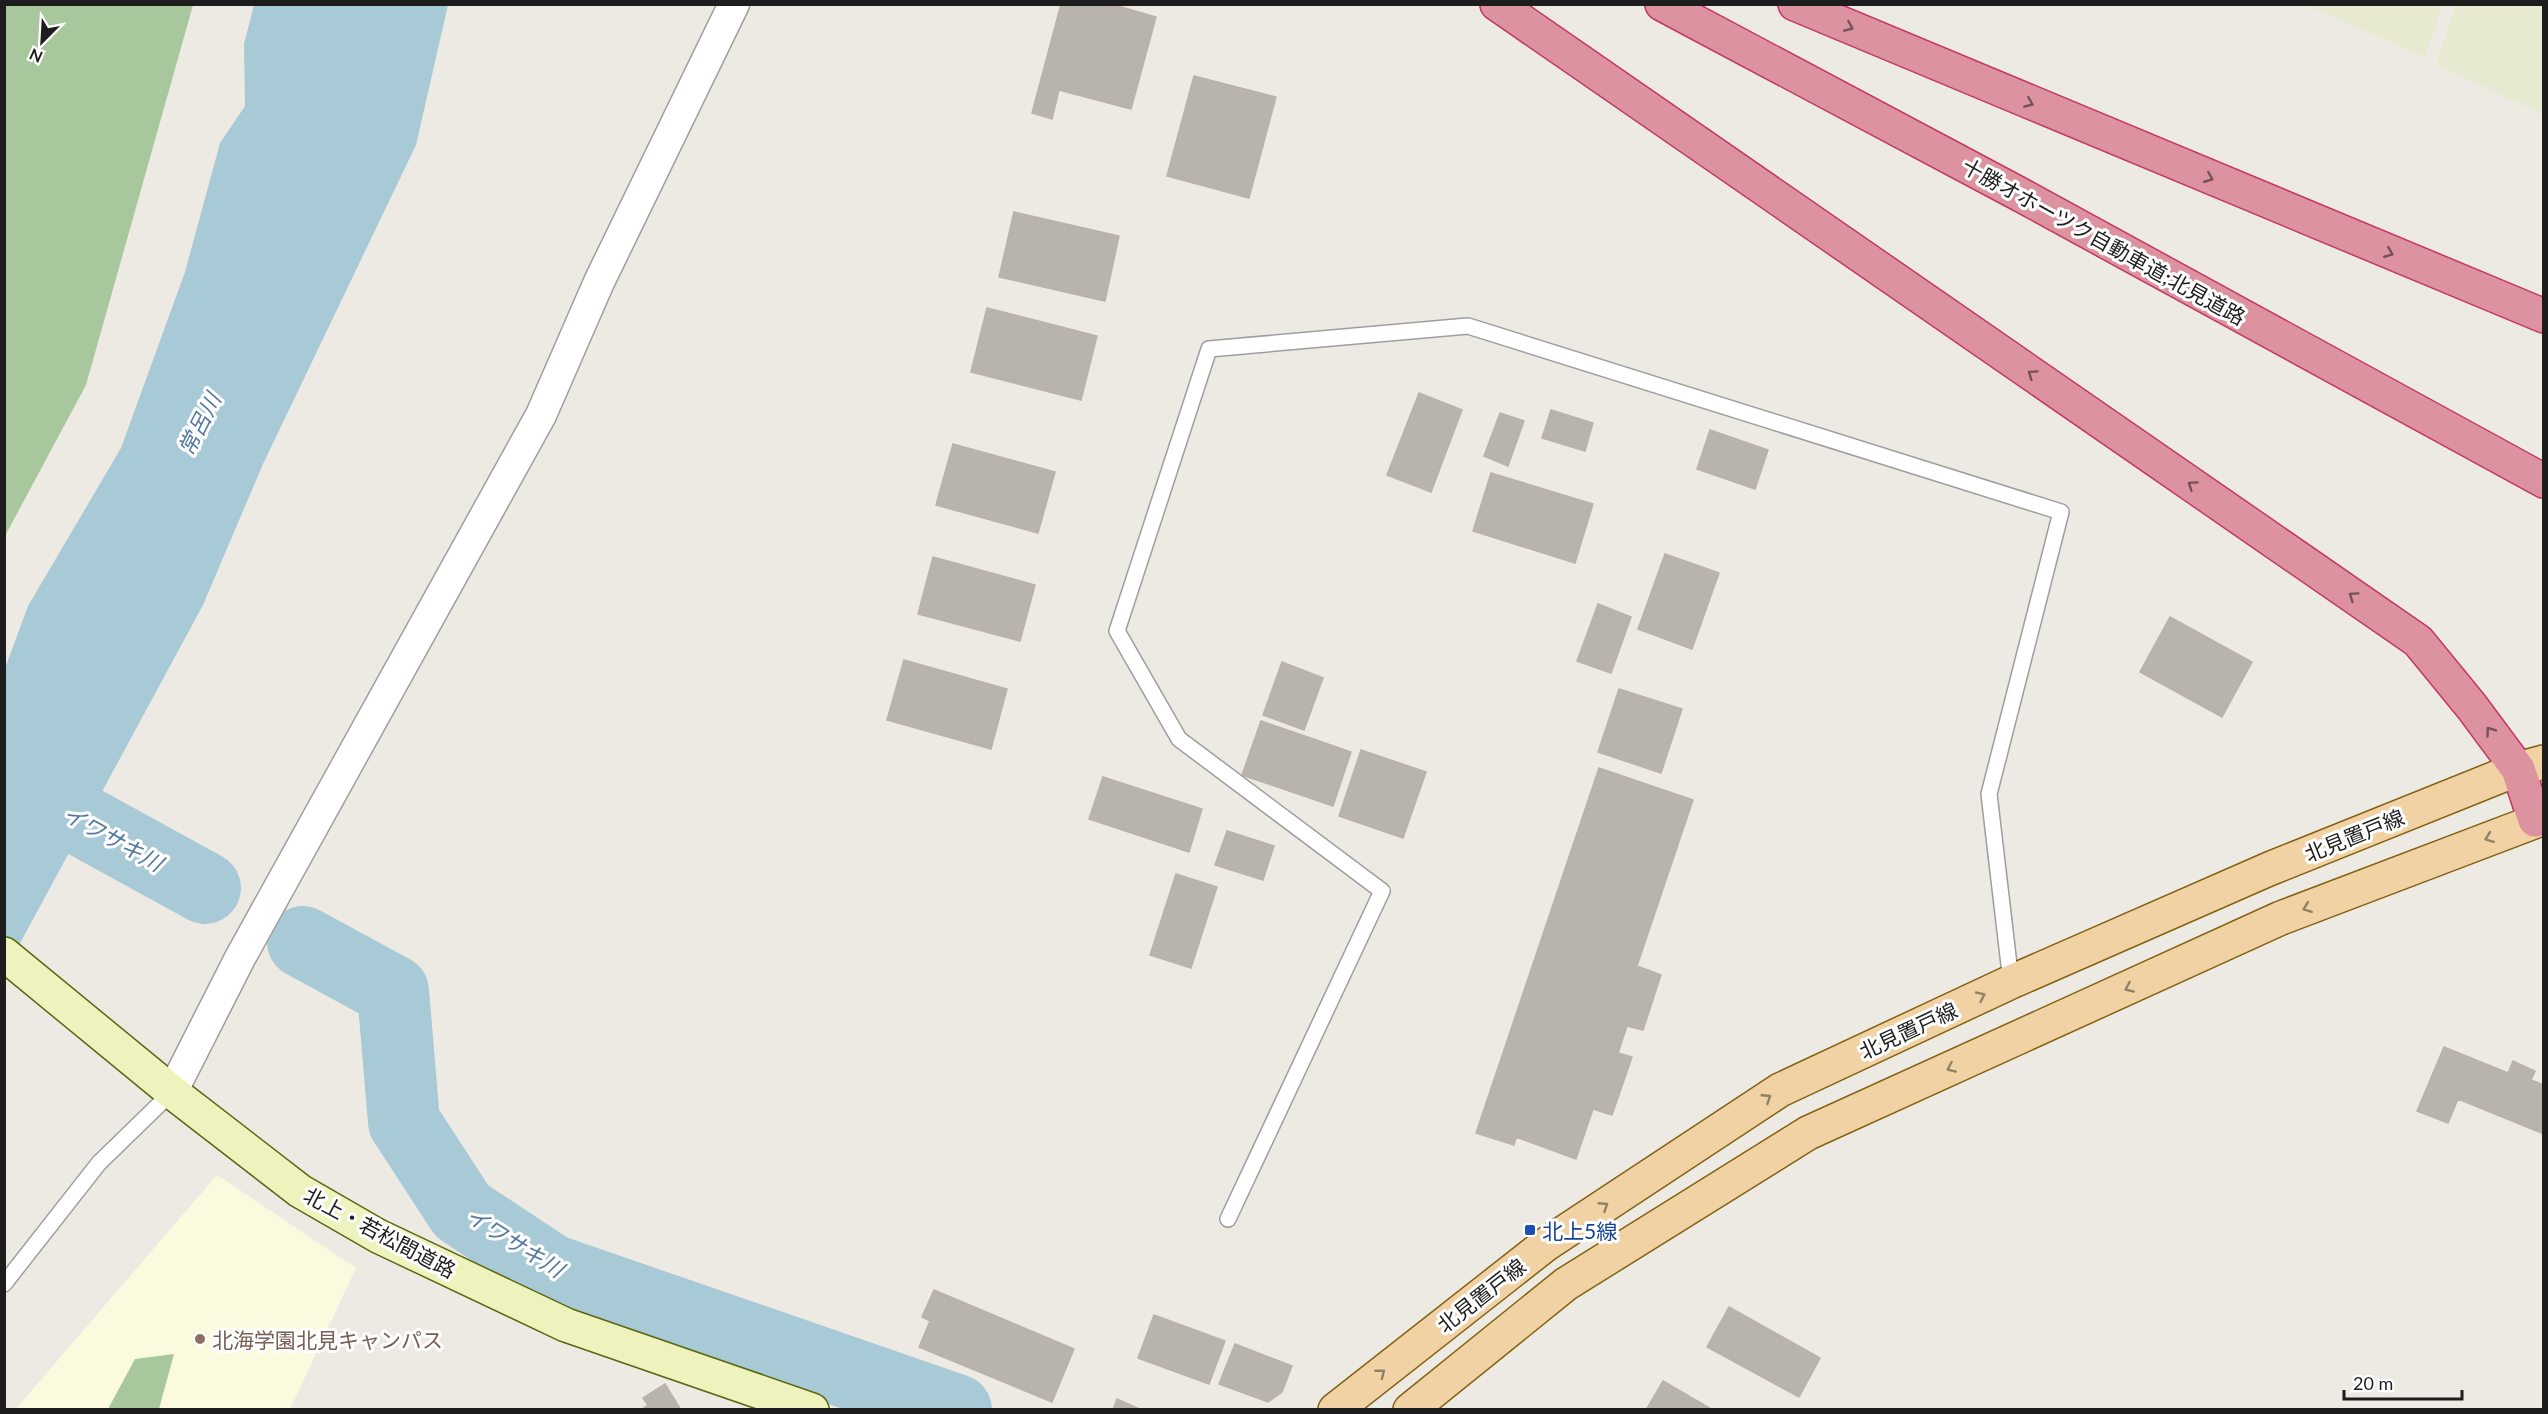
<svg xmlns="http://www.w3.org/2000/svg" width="2548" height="1414" font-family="Lato,'Noto Sans JP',sans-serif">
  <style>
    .education { fill: #fafbde }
    .farmland { fill: #e7ead0 }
    .forest { fill: #a8c79d }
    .water { fill: #a8cad6 }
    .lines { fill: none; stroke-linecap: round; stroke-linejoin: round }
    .river { stroke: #a8cad6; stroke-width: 72 }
    .building { fill: #b9b3ad; stroke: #bcb1a8; stroke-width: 1.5 }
    .lane-casing { stroke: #9e9e9e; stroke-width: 18 }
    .street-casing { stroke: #9e9e9e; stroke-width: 33 }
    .secondary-casing { stroke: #5b6611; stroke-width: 36 }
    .primary-casing { stroke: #846111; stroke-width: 36 }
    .highway-casing { stroke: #c43764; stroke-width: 36 }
    .lane { stroke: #fff; stroke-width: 15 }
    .street { stroke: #fff; stroke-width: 30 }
    .secondary { stroke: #eef2bc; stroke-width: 33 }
    .primary { stroke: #f1d2a4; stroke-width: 33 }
    .highway { stroke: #dc939f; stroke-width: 33 }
    .oneway { stroke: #735258 }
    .oneway2 { stroke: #928167 }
    .transit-dot { fill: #1a4fb4; stroke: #fff; stroke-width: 2 }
    .education-dot { fill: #8d6e63; stroke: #fff; stroke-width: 2 }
    .labels { text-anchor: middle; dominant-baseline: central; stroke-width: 6; stroke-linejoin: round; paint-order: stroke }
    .street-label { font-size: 21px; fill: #1d1d1d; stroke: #fff }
    .transit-label { font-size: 21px; fill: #164399; stroke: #fff; text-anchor: start }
    .education-label { font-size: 21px; fill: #785e54; stroke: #fff; text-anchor: start }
    .water-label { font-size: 22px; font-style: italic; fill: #5479a1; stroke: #fff }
  </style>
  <rect width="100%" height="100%" fill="#edeae3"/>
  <path class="education" d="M 217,1175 L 356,1268 L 290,1409 L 15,1410 Z"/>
  <path class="farmland" d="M 2305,5 L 2443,5 L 2425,57 Z
    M 2456,5 L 2543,5 L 2543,115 L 2436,64 Z"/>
  <path class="forest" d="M 5,4 L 193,5 L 86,385 L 5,536 Z
    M 174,1354 L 159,1409 L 108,1409 L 135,1359 Z"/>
  <path class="water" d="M 254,5 L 448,5 L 416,145 L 263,464 L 203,605 L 5,971 L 4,671 L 28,606 L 121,448 L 185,272 L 220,143 L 245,106 L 244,44 Z"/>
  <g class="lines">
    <path class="river" d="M 21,787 L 205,888
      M 303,942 L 393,991 L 404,1122 L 462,1211 L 551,1270 L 956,1410"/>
  </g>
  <path class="building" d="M 1061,4 L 1111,4 L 1156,17 L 1131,109 L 1059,90 L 1052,119 L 1032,113 Z
    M 1194,76 L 1276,97 L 1249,198 L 1167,176 Z
    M 1014,212 L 1119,236 L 1105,301 L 999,277 Z
    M 987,308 L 1097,336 L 1081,400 L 971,372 Z
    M 1419,393 L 1462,410 L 1431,492 L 1387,475 Z
    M 1551,410 L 1593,423 L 1585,451 L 1542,438 Z
    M 1500,413 L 1524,421 L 1508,466 L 1484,456 Z
    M 1710,430 L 1768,450 L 1755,489 L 1697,469 Z
    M 953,444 L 1055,472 L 1038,533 L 936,505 Z
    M 1491,473 L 1593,504 L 1575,563 L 1473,531 Z
    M 1665,554 L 1719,573 L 1692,649 L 1638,629 Z
    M 933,557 L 1035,585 L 1020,641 L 918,614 Z
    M 1598,604 L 1631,617 L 1611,673 L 1577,661 Z
    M 2170,617 L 2252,662 L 2222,717 L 2140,672 Z
    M 904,660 L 1007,689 L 991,749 L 887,720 Z
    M 1282,662 L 1323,678 L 1304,730 L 1263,715 Z
    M 1619,689 L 1682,709 L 1661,773 L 1598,752 Z
    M 1261,721 L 1351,752 L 1333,806 L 1242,775 Z
    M 1361,750 L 1426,772 L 1403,838 L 1339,816 Z
    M 1599,768 L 1693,800 L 1637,966 L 1661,975 L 1643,1030 L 1627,1026 L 1618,1053 L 1632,1057 L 1612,1115 L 1593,1109 L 1576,1159 L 1516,1137 L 1514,1145 L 1476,1133 Z
    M 1103,777 L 1202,809 L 1189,852 L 1089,819 Z
    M 1227,831 L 1274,846 L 1263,880 L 1215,865 Z
    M 1176,874 L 1217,887 L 1191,968 L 1150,955 Z
    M 2444,1047 L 2508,1073 L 2513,1061 L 2535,1071 L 2531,1080 L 2544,1085 L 2544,1134 L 2458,1099 L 2448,1123 L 2417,1111 Z
    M 934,1290 L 1074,1349 L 1052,1402 L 919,1347 L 930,1321 L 922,1317 Z
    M 1729,1307 L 1820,1358 L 1799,1397 L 1707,1347 Z
    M 1154,1315 L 1225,1341 L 1209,1384 L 1138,1358 Z
    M 1235,1344 L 1292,1366 L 1282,1392 L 1268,1402 L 1219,1384 Z
    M 1663,1381 L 1713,1410 L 1646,1410 Z
    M 665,1384 L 681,1410 L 641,1410 L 648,1405 L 643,1398 Z
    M 1117,1399 L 1142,1410 L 1113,1410 Z"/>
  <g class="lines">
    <g class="lane-casing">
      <path id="lane" d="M 1228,1219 L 1382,891 L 1179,739 L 1117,631 L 1209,349 L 1468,326 L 2061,512 L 1989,794 L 2011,982
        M 4,1284 L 99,1163 L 172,1092"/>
    </g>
    <g class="street-casing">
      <path id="street" d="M 172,1092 L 240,958 L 541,415 L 599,282 L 734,4"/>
    </g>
    <g class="secondary-casing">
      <path id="secondary" d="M 4,954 L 172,1092 L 300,1191 L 378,1236 L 566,1325 L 812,1410"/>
    </g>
    <g class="primary-casing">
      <path id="primary" d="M 1335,1410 L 1545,1245 L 1780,1090 L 2011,982 L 2269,869 L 2518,769 L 2544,762
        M 1410,1410 L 1566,1284 L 1808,1133 L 2281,918 L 2544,818"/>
    </g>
    <g class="highway-casing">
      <path id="highway" d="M 1497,4 L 2418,641 L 2472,707 L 2518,769 L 2535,820
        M 1662,4 L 2021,195 L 2544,481
        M 1795,4 L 2544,316"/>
    </g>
    <use href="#lane" class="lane"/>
    <use href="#street" class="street"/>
    <use href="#secondary" class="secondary"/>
    <use href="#primary" class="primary"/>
    <use href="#highway" class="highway"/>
  </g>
  <defs><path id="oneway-chevron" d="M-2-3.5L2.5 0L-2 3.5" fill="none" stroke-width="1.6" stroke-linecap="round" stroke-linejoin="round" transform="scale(1.5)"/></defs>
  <g class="oneway">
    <use href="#oneway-chevron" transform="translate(1849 27) rotate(23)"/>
    <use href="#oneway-chevron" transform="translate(2029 103) rotate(23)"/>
    <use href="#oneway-chevron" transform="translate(2209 178) rotate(22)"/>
    <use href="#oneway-chevron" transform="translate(2389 253) rotate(22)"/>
    <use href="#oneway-chevron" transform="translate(2032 374) rotate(-145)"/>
    <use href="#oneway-chevron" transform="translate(2192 485) rotate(-145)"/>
    <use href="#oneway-chevron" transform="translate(2353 596) rotate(-145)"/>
    <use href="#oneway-chevron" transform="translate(2490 731) rotate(-126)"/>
  </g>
  <g class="oneway2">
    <use href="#oneway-chevron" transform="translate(2489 838) rotate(159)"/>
    <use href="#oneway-chevron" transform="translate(2307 908) rotate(159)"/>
    <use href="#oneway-chevron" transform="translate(2129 988) rotate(156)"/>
    <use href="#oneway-chevron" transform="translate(1981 996) rotate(-25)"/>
    <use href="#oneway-chevron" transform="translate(1951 1068) rotate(156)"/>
    <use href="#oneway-chevron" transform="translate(1767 1098) rotate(-33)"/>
    <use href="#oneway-chevron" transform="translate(1604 1206) rotate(-33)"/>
    <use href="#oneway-chevron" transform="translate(1381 1373) rotate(-38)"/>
  </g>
  <rect class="transit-dot" x="1524" y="1224" width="12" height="12" rx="3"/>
  <circle class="education-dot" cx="200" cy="1339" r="6"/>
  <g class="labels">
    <g class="street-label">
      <text transform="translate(2104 241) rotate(29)">十勝オホーツク自動車道;北見道路</text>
      <text transform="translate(2354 835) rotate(-22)">北見置戸線</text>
      <text transform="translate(1908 1030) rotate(-25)">北見置戸線</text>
      <text transform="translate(380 1232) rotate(28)">北上・若松間道路</text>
      <text transform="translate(1481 1295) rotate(-38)">北見置戸線</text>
    </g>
    <g class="transit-label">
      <text x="1542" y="1230">北上5線</text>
    </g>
    <g class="education-label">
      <text x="212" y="1339">北海学園北見キャンパス</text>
    </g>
    <g class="water-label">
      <text transform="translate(199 424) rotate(-63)">常呂川</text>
      <text transform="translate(113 838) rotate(29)">イワサキ川</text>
      <text transform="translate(515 1242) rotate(32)">イワサキ川</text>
    </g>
  </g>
  <rect width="2548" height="1414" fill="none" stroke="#1d1d1d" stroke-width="12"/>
  <g transform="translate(42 42) rotate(204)" stroke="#ffffff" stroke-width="4.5" paint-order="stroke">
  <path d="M0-4.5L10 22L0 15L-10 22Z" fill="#1d1d1d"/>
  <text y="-9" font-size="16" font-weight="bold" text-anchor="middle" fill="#1d1d1d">N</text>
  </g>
  <path d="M2344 1390v9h118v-9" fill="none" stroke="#1d1d1d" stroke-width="3"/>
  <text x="2353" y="1390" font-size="18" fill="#1d1d1d" stroke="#ffffff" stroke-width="4.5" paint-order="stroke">20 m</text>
</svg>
